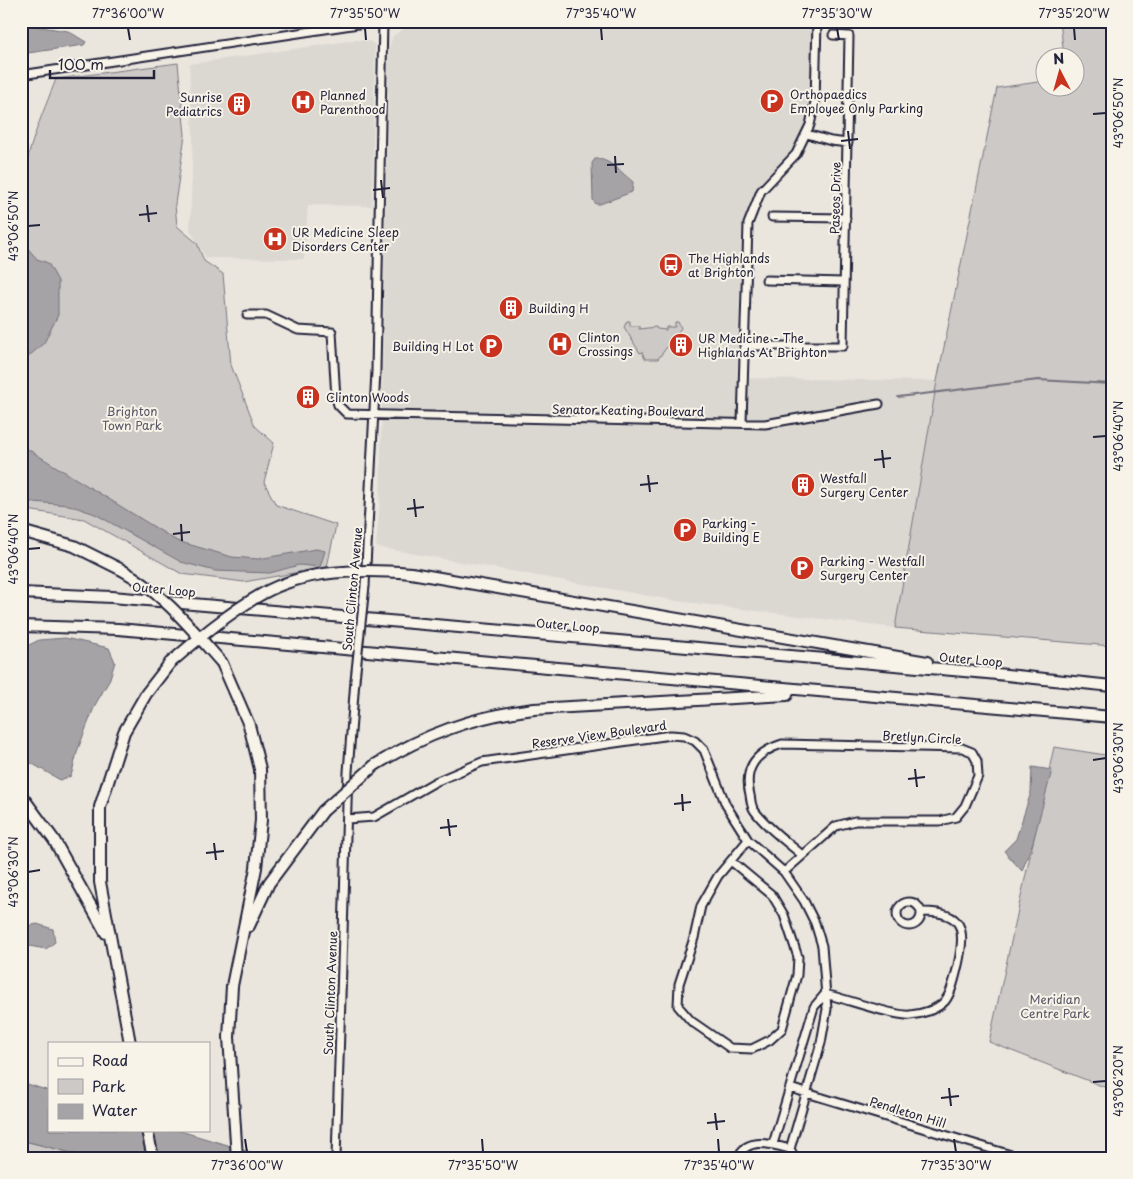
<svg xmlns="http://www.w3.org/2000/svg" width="1133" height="1179" font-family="'Playpen Sans',sans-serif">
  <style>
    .built { fill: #dbd8d2 }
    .green { fill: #cdc9c6; stroke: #787680 }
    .water { fill: #a6a3a6; stroke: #716f7b }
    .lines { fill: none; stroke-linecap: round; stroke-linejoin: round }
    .stream { stroke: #716f7b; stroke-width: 2 }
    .minor-casing { stroke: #22223b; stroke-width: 11 }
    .highway-casing { stroke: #22223b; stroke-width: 14 }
    .minor { stroke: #f7f3e8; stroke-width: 7 }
    .highway { stroke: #f7f3e8; stroke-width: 10 }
    .minor-bridge-casing { stroke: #22223b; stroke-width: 11; stroke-linecap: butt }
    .highway-bridge-casing { stroke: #22223b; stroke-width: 14; stroke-linecap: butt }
    .minor-bridge { stroke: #f7f3e8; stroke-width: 7 }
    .highway-bridge { stroke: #f7f3e8; stroke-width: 10 }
    .ticks { fill: none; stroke: #22223b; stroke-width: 2 }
    .labels { text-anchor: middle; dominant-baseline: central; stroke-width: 4; stroke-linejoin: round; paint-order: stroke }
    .poi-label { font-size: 12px; fill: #22223b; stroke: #f7f3e8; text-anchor: start }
    .street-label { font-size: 12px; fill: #22223b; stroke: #f7f3e8 }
    .park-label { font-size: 12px; fill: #555465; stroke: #f7f3e8 }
    .neatline { fill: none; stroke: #22223b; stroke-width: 2 }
    .ticks-label { font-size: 12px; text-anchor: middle; fill: #22223b }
  </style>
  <rect width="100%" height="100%" fill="#eae6de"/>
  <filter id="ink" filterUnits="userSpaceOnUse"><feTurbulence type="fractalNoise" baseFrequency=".02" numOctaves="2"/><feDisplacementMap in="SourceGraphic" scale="10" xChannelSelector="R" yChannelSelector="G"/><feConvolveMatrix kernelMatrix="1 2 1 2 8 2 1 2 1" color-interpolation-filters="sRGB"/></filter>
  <g filter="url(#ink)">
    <path class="built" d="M 456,21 L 812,21 L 811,94 L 807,121 L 795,149 L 758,187 L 748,211 L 742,230 L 737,378 L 937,381 L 895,628 L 677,601 L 376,547 L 380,499 L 389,47 L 393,36 L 404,28 Z
      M 356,40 L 369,41 L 375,45 L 372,206 L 308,205 L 304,259 L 206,258 L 190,230 L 193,136 L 189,64 Z"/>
    <path class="green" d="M 1060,21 L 1112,21 L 1112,646 L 895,628 L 937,381 L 997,88 L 1045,81 L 1046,88 L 1076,88 L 1076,58 L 1064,57 Z
      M 178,63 L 185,135 L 175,204 L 177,226 L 197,243 L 204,261 L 223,274 L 231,365 L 255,426 L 274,443 L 264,482 L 276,505 L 336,525 L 327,567 L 244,582 L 182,574 L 84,519 L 21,509 L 21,203 L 24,200 C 18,167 44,111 56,79 Z
      M 627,321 L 630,321 L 630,326 L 639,326 L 639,329 L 656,327 L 657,329 L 666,330 L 666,327 L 675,327 L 675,322 L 678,322 L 681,328 L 658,359 L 645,359 L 642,352 L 640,353 L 624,327 Z
      M 1054,747 L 1112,756 L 1112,1090 L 989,1042 Z
      M 21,1140 L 91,1158 L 21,1158 Z"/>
    <path class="water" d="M 21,24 L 68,31 L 86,42 L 84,45 L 21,54 Z
      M 595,159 C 609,158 622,173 633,182 L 632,192 L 600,204 L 596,204 L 593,200 L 592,163 Z
      M 24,244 L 37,259 L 48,263 L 58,281 L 58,315 L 44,343 L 21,363 L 21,257 Z
      M 21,445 L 177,541 L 232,557 L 258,559 L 316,549 L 325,551 L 320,567 L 299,565 L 270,573 L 215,571 L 181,562 L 95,514 L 69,505 L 21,501 Z
      M 65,638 L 109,648 L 115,662 L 109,681 L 95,705 L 78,749 L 71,776 L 60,780 L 21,757 L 21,649 L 39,640 Z
      M 1032,767 L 1052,770 L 1033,842 L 1022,871 L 1004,851 L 1016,839 L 1031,792 Z
      M 37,924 L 53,929 L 55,942 L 46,949 L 29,946 L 21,940 L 21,928 Z
      M 21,1082 L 49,1091 L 49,1130 L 177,1130 L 267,1157 L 269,1154 L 276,1158 L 91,1158 L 21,1140 Z"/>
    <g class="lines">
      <path class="stream" d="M 898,397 L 1038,380 L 1112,384"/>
      <g class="minor-casing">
        <path id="minor" d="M 21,75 L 378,21
          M 807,134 L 831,141 L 848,143
          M 772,217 L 846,218
          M 766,280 L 844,282
          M 247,315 L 266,315 L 298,330 L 332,332 L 336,398 L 338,405 L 347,414 L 765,424 L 879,404
          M 744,346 L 843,346 L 849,36 L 833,35
          M 742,423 L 748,224 L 761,191 L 796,154 L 810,125 L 815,102 L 817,21
          M 365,586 L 376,371 L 383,21
          M 347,819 L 374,817 L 435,782 L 482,762 L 671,735 L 684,736 L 695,741 L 704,750 L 726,805 L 748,840 L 784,872 L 804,901 L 815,923 L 822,946 L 827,1009 L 821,1043 L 790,1149
          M 731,861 L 772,895 L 784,915 L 798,957 L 797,975 L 782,1029 L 770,1040 L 752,1049 L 730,1048 L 691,1021 L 678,1006 L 679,984 L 694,938 L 701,906 L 718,876 L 748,840
          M 784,872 L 836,826 L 855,821 L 940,821 L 956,817 L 965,806 L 978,776 L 977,761 L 972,752 L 962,748 L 782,744 C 757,752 743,767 750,795 C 751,800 751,806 754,810 C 766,827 786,841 802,855
          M897 914a12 12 0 1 1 24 0a12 12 0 1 1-24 0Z
          M 825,994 C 843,998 896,1017 910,1015 C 921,1014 937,1010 945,1001 C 952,992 955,977 958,965 C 966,929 964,911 921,912
          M 790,1088 L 1021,1158
          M 773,1144 L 814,1007 L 825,994
          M 336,1158 L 348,772 L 355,680
          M 738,1158 C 746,1136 772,1144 790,1149 L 795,1158"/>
      </g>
      <g class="highway-casing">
        <path id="highway" d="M 21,531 L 74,546 L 122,570
          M 411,573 L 927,662
          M 21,593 L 112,597 L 987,673 L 1112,686
          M 21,626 L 118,629 L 1112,717
          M 222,663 L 249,725 L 260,769 L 261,820 L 256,868 L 232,986 L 229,1037 L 237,1158
          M 375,765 C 425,734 475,716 534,709 L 787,695
          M 21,795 L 54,840 L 106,933
          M 249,926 L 269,883 L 323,811
          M 130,1043 L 100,882 L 100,807 L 124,732 L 146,694 L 170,663
          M 147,1130 L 153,1158"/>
      </g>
      <use href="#minor" class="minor"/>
      <use href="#highway" class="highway"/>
      <g class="minor-bridge-casing">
        <path id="minor-bridge" d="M 355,680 L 365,586"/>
      </g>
      <g class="highway-bridge-casing">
        <path id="highway-bridge" d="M 122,570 C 163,593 191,628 222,663
          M 170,663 C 199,638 228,613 262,594 C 306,569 362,569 411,573
          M 323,811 L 375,765"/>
      </g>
      <use href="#minor-bridge" class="minor-bridge"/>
      <use href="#highway-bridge" class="highway-bridge"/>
    </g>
  </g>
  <path class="ticks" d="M 128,28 L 130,40M 365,28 L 366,40M 601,28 L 602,40M 837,28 L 839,40M 1074,28 L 1075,40M 1093,114 L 1106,113M 848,131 L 850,149M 841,141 L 858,139M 615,156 L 616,173M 607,165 L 624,164M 381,180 L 383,198M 373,190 L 390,188M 147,205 L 149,222M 139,215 L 157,213M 28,226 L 40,225M 1093,437 L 1106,436M 882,450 L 884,468M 874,460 L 891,458M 648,475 L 650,492M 640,485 L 658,483M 414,499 L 416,517M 407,509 L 424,507M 181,524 L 182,541M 173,534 L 190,532M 28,549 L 40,548M 1093,760 L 1106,758M 915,769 L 917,787M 908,779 L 925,777M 682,794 L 683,811M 674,804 L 691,802M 448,819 L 450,836M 440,828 L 457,826M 214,843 L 216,860M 206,853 L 224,851M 28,872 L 40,870M 1093,1082 L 1106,1081M 949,1088 L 951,1106M 941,1098 L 959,1096M 715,1113 L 717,1130M 707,1123 L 725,1121M 245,1139 L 247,1152M 482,1139 L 483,1152M 718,1139 L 719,1152M 954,1139 L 956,1152"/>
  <defs>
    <g id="parking-disc" transform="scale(1.25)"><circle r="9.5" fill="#c8321e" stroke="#f7f3e8"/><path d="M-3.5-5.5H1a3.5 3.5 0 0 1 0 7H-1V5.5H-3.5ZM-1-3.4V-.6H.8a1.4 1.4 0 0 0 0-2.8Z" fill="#fff"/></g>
    <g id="hospital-disc" transform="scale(1.25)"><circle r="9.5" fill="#c8321e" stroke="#f7f3e8"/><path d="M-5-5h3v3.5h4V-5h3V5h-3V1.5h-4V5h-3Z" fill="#fff"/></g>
    <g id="building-disc" transform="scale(1.25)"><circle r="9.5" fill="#c8321e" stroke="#f7f3e8"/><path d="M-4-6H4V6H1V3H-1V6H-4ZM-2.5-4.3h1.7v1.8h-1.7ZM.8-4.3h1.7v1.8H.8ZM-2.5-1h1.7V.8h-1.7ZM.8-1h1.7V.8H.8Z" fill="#fff"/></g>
    <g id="bus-disc" transform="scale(1.25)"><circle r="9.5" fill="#c8321e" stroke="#f7f3e8"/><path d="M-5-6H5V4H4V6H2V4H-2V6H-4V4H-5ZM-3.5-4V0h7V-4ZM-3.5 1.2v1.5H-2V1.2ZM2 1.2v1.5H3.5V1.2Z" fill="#fff"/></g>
  </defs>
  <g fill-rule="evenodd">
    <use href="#parking-disc" x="772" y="101"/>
    <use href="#hospital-disc" x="303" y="102"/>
    <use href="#building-disc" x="239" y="104"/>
    <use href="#hospital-disc" x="275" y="239"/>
    <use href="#bus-disc" x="671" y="265"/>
    <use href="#building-disc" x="511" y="308"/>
    <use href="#hospital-disc" x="560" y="344"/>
    <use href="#building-disc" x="681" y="345"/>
    <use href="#parking-disc" x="491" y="346"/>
    <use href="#building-disc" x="308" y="397"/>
    <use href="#building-disc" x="803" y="485"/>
    <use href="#parking-disc" x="685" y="530"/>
    <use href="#parking-disc" x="802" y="568"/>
  </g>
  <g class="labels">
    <g class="poi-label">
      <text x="790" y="94">Orthopaedics<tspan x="790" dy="14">Employee Only Parking</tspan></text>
      <text x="320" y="95">Planned<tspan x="320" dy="14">Parenthood</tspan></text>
      <text x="222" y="97" text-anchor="end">Sunrise<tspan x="222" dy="14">Pediatrics</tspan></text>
      <text x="292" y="232">UR Medicine Sleep<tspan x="292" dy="14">Disorders Center</tspan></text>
      <text x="688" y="258">The Highlands<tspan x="688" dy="14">at Brighton</tspan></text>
      <text x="528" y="308">Building H</text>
      <text x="578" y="337">Clinton<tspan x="578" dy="14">Crossings</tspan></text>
      <text x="698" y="338">UR Medicine - The<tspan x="698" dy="14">Highlands At Brighton</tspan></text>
      <text x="474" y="346" text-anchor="end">Building H Lot</text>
      <text x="326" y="397">Clinton Woods</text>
      <text x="820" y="478">Westfall<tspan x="820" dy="14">Surgery Center</tspan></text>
      <text x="702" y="523">Parking -<tspan x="702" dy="14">Building E</tspan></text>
      <text x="820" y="561">Parking - Westfall<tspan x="820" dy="14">Surgery Center</tspan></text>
    </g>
    <g class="street-label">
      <text transform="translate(835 198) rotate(-89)">Paseos Drive</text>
      <text transform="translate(628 410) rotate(1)">Senator Keating Boulevard</text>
      <text transform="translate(164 589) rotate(5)">Outer Loop</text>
      <text transform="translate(352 589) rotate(-85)">South Clinton Avenue</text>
      <text transform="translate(568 625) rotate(5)">Outer Loop</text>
      <text transform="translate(971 659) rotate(5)">Outer Loop</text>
      <text transform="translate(599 734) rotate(-8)">Reserve View Boulevard</text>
      <text transform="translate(922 737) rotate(3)">Bretlyn Circle</text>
      <text transform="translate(330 993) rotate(-88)">South Clinton Avenue</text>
      <text transform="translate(908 1112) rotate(17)">Pendleton Hill</text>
    </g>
    <g class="park-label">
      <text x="132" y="411">Brighton<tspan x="132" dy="14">Town Park</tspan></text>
      <text x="1055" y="999">Meridian<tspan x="1055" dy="14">Centre Park</tspan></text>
    </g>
  </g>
  <rect width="1133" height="1179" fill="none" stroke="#f7f3e8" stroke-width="55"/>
  <rect x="48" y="1042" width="162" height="90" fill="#f7f3e8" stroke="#a29fa3"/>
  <rect x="58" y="1058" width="25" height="8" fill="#f7f3e8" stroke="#a29fa3"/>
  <text x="92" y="1066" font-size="15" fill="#22223b">Road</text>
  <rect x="58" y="1079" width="25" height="15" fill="#cdc9c6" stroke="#a29fa3"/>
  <text x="92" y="1092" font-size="15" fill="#22223b">Park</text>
  <rect x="58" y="1104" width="25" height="15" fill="#a6a3a6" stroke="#a29fa3"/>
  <text x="92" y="1116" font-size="15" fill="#22223b">Water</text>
  <g transform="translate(1060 72) rotate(354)"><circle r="24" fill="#f7f3e8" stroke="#a29fa3"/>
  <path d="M0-4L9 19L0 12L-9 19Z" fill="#c8321e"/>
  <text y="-8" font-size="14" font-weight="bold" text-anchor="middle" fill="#22223b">N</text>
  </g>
  <path d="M50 70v8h104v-8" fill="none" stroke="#22223b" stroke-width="2.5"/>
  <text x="58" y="70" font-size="15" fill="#22223b" stroke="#f7f3e8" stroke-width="4" paint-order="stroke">100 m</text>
  <rect x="28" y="28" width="1078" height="1124" class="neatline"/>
  <g class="ticks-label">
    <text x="128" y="18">77°36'00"W</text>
    <text x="365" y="18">77°35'50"W</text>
    <text x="601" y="18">77°35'40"W</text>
    <text x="837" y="18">77°35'30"W</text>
    <text x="1074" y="18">77°35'20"W</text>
    <text transform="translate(1119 113) rotate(-90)" y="4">43°06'50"N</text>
    <text transform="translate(14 226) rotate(-90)" y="4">43°06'50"N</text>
    <text transform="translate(1119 436) rotate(-90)" y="4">43°06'40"N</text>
    <text transform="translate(14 549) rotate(-90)" y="4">43°06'40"N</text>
    <text transform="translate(1119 758) rotate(-90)" y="4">43°06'30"N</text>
    <text transform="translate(14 872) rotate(-90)" y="4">43°06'30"N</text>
    <text transform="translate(1119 1081) rotate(-90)" y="4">43°06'20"N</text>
    <text x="247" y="1170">77°36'00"W</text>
    <text x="483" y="1170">77°35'50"W</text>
    <text x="719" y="1170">77°35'40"W</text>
    <text x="956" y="1170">77°35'30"W</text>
  </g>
</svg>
